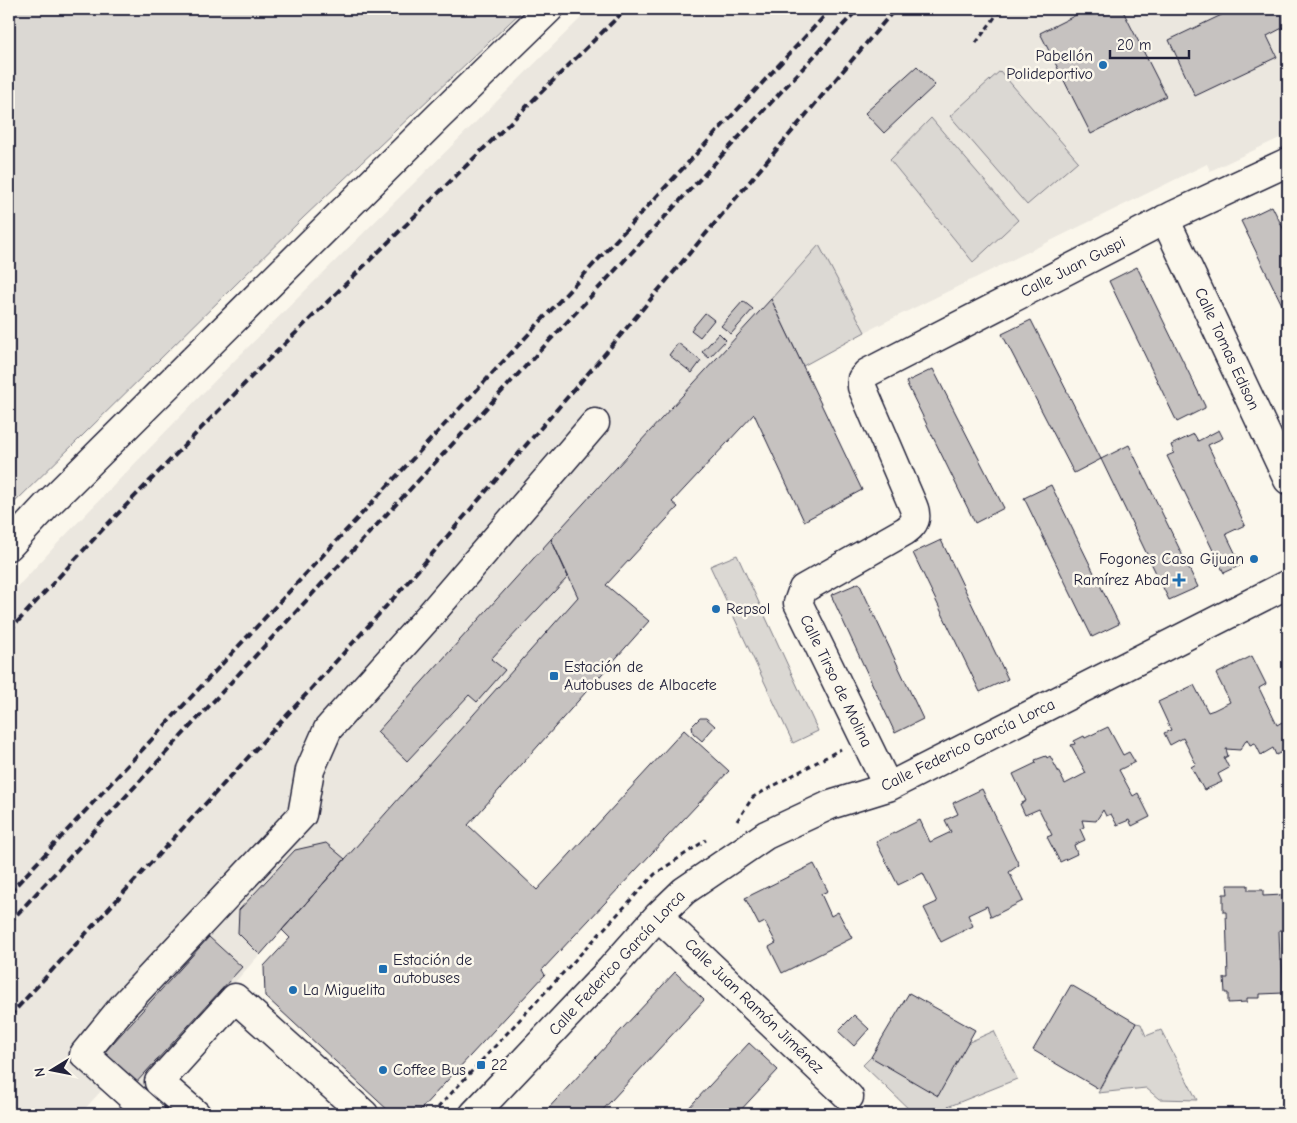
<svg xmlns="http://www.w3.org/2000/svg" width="1297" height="1123" font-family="'Comic Neue',sans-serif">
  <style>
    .built { fill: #ebe7df }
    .green { fill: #dbd8d3; stroke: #7e7d87 }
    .building { fill: #c6c2c0; stroke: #22223b }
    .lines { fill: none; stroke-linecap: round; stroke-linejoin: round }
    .minor-casing { stroke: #22223b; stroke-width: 31 }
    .path { stroke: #22223b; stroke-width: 3; stroke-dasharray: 5 4; stroke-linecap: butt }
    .minor { stroke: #fbf7ec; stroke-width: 28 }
    .rail { stroke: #22223b; stroke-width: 4; stroke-dasharray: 8 4; stroke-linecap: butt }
    .poi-dot { fill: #1f6fb2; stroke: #fbf7ec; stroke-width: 2 }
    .labels { text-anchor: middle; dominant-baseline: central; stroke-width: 5; stroke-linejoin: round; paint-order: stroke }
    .poi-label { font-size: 16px; fill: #22223b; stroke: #fbf7ec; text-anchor: start }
    .street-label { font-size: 16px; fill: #22223b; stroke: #fbf7ec }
  </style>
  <rect width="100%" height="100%" fill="#fbf7ec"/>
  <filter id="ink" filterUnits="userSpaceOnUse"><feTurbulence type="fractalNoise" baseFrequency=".02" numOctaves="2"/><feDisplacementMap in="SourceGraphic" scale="10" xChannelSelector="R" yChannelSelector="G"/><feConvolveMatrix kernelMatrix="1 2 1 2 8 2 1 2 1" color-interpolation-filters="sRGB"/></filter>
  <g filter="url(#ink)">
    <path class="built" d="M 590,9 L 1288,9 L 1288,134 L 1210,171 L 1207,164 L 865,332 L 819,246 L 551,539 L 578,597 L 122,1109 L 102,1090 L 80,1114 L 9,1114 L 9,596 L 57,544 L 234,361 Z"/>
    <path class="green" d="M 9,9 L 524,9 L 304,217 L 9,508 Z
      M 1000,71 L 1078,161 L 1027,205 L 950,116 Z
      M 931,118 L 1018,220 L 973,262 L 890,160 Z
      M 819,245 L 865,332 L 803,366 L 771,299 Z
      M 737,555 L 818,731 L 793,743 L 710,566 Z
      M 1136,1023 L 1141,1024 L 1146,1036 L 1161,1030 L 1197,1100 L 1159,1099 L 1146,1088 L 1098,1093 Z
      M 994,1031 L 1017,1079 L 930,1114 L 914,1114 L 863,1065 L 871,1057 L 967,1043 Z"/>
    <path class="building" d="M 1088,9 L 1122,9 L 1166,96 L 1091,134 L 1040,33 Z
      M 1234,9 L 1253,9 L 1253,10 L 1288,9 L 1288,25 L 1267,36 L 1277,57 L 1195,96 L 1169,40 Z
      M 917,66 L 935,85 L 884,133 L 865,113 Z
      M 1272,206 L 1288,238 L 1288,317 L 1241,221 Z
      M 1137,267 L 1205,406 L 1205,408 L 1177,422 L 1109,281 Z
      M 771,299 L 862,490 L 804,521 L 754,414 L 672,502 L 678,507 L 606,585 L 649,621 L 468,825 L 537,890 L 684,730 L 729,771 L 542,970 L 545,975 L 420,1110 L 390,1112 L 265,996 L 264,966 L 290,938 L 282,930 L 578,597 L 551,539 Z
      M 743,301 L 753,309 L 731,334 L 721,326 Z
      M 705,313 L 714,320 L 700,337 L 691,330 Z
      M 1031,320 L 1101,459 L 1074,473 L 1002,334 Z
      M 719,333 L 726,340 L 709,358 L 702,352 Z
      M 678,343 L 701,361 L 692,373 L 669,355 Z
      M 933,369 L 1004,508 L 975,523 L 906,382 Z
      M 1219,430 L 1223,438 L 1208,445 L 1245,525 L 1226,534 L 1241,565 L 1224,573 L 1167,456 L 1174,453 L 1171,445 L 1194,434 L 1198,441 Z
      M 1129,445 L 1198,587 L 1169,600 L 1101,459 Z
      M 1051,485 L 1119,624 L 1092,637 L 1024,498 Z
      M 551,539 L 568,577 L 491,659 L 505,670 L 477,702 L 469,695 L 407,761 L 377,732 Z
      M 941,540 L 1008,679 L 980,692 L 913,553 Z
      M 859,583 L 923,719 L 895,733 L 831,595 Z
      M 1252,656 L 1266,684 L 1259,688 L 1277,725 L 1282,722 L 1288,734 L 1288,749 L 1276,755 L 1273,748 L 1261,755 L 1255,743 L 1250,745 L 1247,739 L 1240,750 L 1226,749 L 1228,756 L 1224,758 L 1229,768 L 1218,774 L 1222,782 L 1204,790 L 1191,767 L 1196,764 L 1183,738 L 1170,745 L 1164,733 L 1171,730 L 1158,702 L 1194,685 L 1208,712 L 1214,710 L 1230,702 L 1216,674 Z
      M 700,718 L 706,718 L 715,726 L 702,741 L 693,733 L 692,726 Z
      M 1108,727 L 1123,755 L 1129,752 L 1135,762 L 1119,770 L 1133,796 L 1138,793 L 1150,817 L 1132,826 L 1129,820 L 1117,825 L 1111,814 L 1106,816 L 1103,810 L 1096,821 L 1082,820 L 1084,827 L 1080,829 L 1085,840 L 1074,845 L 1077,854 L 1060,862 L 1047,837 L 1052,835 L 1039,809 L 1025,815 L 1020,804 L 1026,801 L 1013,774 L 1036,763 L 1035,760 L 1046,756 L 1047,758 L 1050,756 L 1065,784 L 1086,773 L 1071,745 L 1075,744 L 1074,741 L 1084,736 L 1085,738 Z
      M 982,789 L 1019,865 L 1009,872 L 1023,901 L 991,917 L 987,906 L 968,915 L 973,926 L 941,942 L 924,908 L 937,902 L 923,873 L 898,885 L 876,842 L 920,820 L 930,842 L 951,832 L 945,820 L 958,814 L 953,803 Z
      M 326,843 L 345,859 L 260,955 L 238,933 L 239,910 L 295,850 Z
      M 814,864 L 828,891 L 821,894 L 831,916 L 838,912 L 852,938 L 782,973 L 769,947 L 776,943 L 765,922 L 759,925 L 745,898 Z
      M 1227,885 L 1248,885 L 1248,890 L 1263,890 L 1263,896 L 1283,895 L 1284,930 L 1279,930 L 1280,960 L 1282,960 L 1284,993 L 1260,994 L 1260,998 L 1247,998 L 1247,1002 L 1228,1003 L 1228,993 L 1225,993 L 1224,978 L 1228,978 L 1226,912 L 1223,912 L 1223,894 L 1228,894 Z
      M 209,937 L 242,967 L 134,1085 L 103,1054 Z
      M 675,972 L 704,1000 L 599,1114 L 543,1114 Z
      M 1071,985 L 1136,1023 L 1099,1089 L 1033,1050 Z
      M 909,993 L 975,1030 L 938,1096 L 871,1057 Z
      M 854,1015 L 869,1029 L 854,1046 L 838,1031 Z
      M 749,1043 L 778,1070 L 737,1114 L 683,1114 Z"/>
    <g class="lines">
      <g class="minor-casing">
        <path id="minor" d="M 1165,219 L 1288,480
          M 9,546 L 46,506 L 438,117 L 549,9
          M 888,787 L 798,603 L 803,589 L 905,531 C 915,524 918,518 913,506 L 862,387 L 862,379 L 867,373 L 1174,215 L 1288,162
          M 658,916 L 849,1097
          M 151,1114 L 84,1054 L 124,1005 L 302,815 L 310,770 L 328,729 L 431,614 L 595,423
          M 196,1114 L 159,1082 L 235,998 L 364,1114
          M 474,1114 L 610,970 L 658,916 L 684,891 L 766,835 L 830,805 L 888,787 L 1288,584"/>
      </g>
      <path class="path" d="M 976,43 L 1001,9
        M 737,821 L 753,797 L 841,749
        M 432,1114 L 655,874 L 706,840"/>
      <use href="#minor" class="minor"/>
      <path class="rail" d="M 9,631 L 104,528 L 259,369 L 626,9
        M 9,893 L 831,9
        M 9,923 L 341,563 L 582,306 L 858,9
        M 9,1017 L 300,701 L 400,591 L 603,356 L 895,9"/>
    </g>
  </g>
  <g class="poi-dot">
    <circle cx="1103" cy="65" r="5"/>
    <circle cx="1254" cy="559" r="5"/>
    <path d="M1176.5 572.5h5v5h5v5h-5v5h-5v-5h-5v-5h5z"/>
    <circle cx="716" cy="609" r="5"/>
    <rect x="549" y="671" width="10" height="10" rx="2.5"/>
    <rect x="378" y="964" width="10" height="10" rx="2.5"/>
    <circle cx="293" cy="990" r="5"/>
    <rect x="476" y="1060" width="10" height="10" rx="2.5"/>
    <circle cx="383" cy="1070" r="5"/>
  </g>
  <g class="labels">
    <g class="poi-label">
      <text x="1093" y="56" text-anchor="end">Pabellón<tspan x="1093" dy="18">Polideportivo</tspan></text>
      <text x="1244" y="559" text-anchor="end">Fogones Casa Gijuan</text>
      <text x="1169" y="580" text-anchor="end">Ramírez Abad</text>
      <text x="726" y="609">Repsol</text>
      <text x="564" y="667">Estación de<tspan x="564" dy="18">Autobuses de Albacete</tspan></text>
      <text x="393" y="960">Estación de<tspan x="393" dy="18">autobuses</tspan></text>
      <text x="303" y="990">La Miguelita</text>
      <text x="491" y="1065">22</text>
      <text x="393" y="1070">Coffee Bus</text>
    </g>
    <g class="street-label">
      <text transform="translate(1073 267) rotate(-27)">Calle Juan Guspi</text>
      <text transform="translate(1227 349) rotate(65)">Calle Tomas Edison</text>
      <text transform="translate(836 681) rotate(64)">Calle Tirso de Molina</text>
      <text transform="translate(968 745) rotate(-26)">Calle Federico García Lorca</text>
      <text transform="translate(617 963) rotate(-47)">Calle Federico García Lorca</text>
      <text transform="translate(754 1006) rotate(44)">Calle Juan Ramón Jiménez</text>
    </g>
  </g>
  <rect width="1297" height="1123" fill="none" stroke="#fbf7ec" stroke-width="30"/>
  <rect x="15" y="15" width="1267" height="1093" fill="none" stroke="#22223b" stroke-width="2" filter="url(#ink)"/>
  <g transform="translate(52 1070) rotate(260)" stroke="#fbf7ec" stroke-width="4" paint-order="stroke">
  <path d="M0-4L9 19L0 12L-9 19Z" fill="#22223b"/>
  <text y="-8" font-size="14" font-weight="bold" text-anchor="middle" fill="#22223b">N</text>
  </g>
  <path d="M1110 50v8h79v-8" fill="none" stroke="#22223b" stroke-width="2.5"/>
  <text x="1117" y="50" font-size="15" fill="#22223b" stroke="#fbf7ec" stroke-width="4" paint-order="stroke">20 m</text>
</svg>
